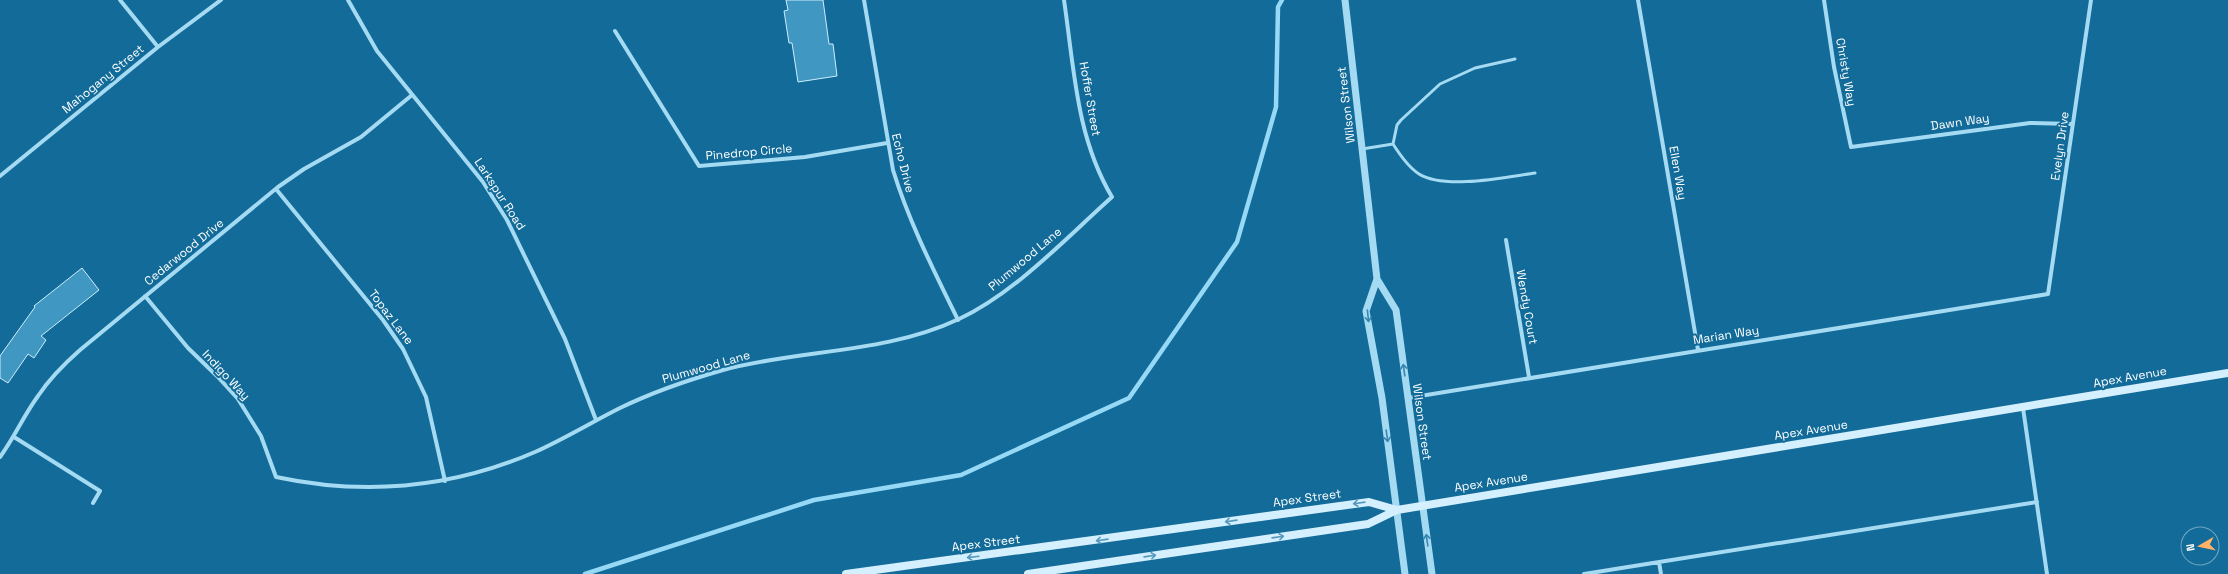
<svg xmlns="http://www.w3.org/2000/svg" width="2228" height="574" font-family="'Space Grotesk',sans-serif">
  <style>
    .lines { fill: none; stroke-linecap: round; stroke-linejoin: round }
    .stream { stroke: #96d9f6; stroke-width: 4.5 }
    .building { fill: #3f97c2; stroke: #cdeefd }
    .service { stroke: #a5daf3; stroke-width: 3 }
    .minor { stroke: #a5daf3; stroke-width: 4 }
    .tertiary { stroke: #a5daf3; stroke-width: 7 }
    .secondary { stroke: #d4effd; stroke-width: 8 }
    .oneway { stroke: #3787b0 }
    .oneway2 { stroke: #5699bc }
    .labels { text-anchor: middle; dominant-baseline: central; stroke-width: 4; stroke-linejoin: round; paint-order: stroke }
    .street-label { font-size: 12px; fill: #fff; stroke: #126b99 }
  </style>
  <rect width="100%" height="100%" fill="#126b99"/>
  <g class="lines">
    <path class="stream" d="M 585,574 L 814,500 L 961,475 L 1129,398 L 1237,242 L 1276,107 L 1278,7 L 1282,0"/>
  </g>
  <path class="building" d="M 786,0 L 823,0 L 829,44 L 833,44 L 837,76 L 798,82 L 792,43 L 789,43 L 784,11 L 788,10 Z
    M 82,268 L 99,290 L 41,336 L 46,340 L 34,358 L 28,354 L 8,383 L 0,378 L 0,356 L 35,307 L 34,306 Z"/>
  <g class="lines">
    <path class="service" d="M 1393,144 L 1397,125 L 1401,120 L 1440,84 L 1475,68 L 1515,59
      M 1362,149 L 1393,144 C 1400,155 1408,167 1419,174 C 1445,190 1506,177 1535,173"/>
    <path class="minor" d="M 120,0 L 158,47
      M 348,0 L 377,51 L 483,182 L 507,220 L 565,339 L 596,420
      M 864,0 L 893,170 C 909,222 934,271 958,320
      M 1638,0 L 1698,350
      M 1824,0 L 1834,67 L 1851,147 L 2030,123 L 2073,124
      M 615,31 L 699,166 L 805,157 L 887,143
      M 0,176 L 158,47 L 221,0
      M 276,189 L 383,320 L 403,349 L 426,397 L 445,481
      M 1506,240 L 1529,377
      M 145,296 L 188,348 L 218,377 L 238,399 L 261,436 L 276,477 C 365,496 452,488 535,452 C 564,439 592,422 620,408 C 653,392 688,380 723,370 C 801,349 885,354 959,319 C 1015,293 1066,238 1112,197 C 1076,137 1074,67 1064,0
      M 1408,398 L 2048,294 L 2091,0
      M 2023,408 L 2047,574
      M 14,437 L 100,491 L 93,503
      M 0,457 C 14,438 24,415 38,396 C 50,378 64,364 80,350 L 278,187 L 304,169 L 361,137 L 412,95
      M 1659,562 L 1661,574
      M 1584,574 L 2037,502"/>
    <path class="tertiary" d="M 1345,0 L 1377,279 L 1366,311 L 1382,398 L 1405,574
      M 1377,279 L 1396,310 L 1432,574"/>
    <path class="secondary" d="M 846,574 L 1369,502 L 1397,510
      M 1028,574 L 1368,524 L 1397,510 L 2228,373"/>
  </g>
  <defs><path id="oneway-shaft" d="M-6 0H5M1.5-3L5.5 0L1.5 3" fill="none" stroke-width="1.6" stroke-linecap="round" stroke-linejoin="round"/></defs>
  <g class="oneway">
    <use href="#oneway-shaft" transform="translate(1368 316) rotate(84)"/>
    <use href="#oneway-shaft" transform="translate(1404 370) rotate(-98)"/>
    <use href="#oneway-shaft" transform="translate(1387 436) rotate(82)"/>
    <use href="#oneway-shaft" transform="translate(1427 540) rotate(-98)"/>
  </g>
  <g class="oneway2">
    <use href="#oneway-shaft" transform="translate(1359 503) rotate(172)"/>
    <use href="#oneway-shaft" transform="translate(1231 521) rotate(172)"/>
    <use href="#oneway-shaft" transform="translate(1278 537) rotate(-8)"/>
    <use href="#oneway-shaft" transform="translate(1102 540) rotate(172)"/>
    <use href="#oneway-shaft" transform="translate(1150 556) rotate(-8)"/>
    <use href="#oneway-shaft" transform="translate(973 557) rotate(173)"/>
  </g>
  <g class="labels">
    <g class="street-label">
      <text transform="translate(1846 72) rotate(80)">Christy Way</text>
      <text transform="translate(103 79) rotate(-39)">Mahogany Street</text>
      <text transform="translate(1090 99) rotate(80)">Hoffer Street</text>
      <text transform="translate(1346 105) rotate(-97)">Wilson Street</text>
      <text transform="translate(1960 122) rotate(-8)">Dawn Way</text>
      <text transform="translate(2060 146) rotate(-82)">Evelyn Drive</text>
      <text transform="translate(749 152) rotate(-5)">Pinedrop Circle</text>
      <text transform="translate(903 163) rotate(76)">Echo Drive</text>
      <text transform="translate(1678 173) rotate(80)">Ellen Way</text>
      <text transform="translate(500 194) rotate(57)">Larkspur Road</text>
      <text transform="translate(184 252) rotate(-39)">Cedarwood Drive</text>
      <text transform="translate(1025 259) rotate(-40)">Plumwood Lane</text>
      <text transform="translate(1527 307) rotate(80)">Wendy Court</text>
      <text transform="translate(391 317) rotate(53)">Topaz Lane</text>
      <text transform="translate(1726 335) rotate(-9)">Marian Way</text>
      <text transform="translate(706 367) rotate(-16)">Plumwood Lane</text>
      <text transform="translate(226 375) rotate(47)">Indigo Way</text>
      <text transform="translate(2130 377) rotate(-10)">Apex Avenue</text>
      <text transform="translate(1422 422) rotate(82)">Wilson Street</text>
      <text transform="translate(1811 430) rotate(-9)">Apex Avenue</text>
      <text transform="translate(1491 482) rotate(-9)">Apex Avenue</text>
      <text transform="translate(1307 498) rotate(-8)">Apex Street</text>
      <text transform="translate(986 543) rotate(-7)">Apex Street</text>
    </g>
  </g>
  <g transform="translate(2200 546) rotate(261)"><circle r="19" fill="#126b99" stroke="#71a6c2"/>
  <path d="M0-3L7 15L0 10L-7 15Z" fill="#ffb167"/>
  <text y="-6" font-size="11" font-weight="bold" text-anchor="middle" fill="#ffffff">N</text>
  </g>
</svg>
